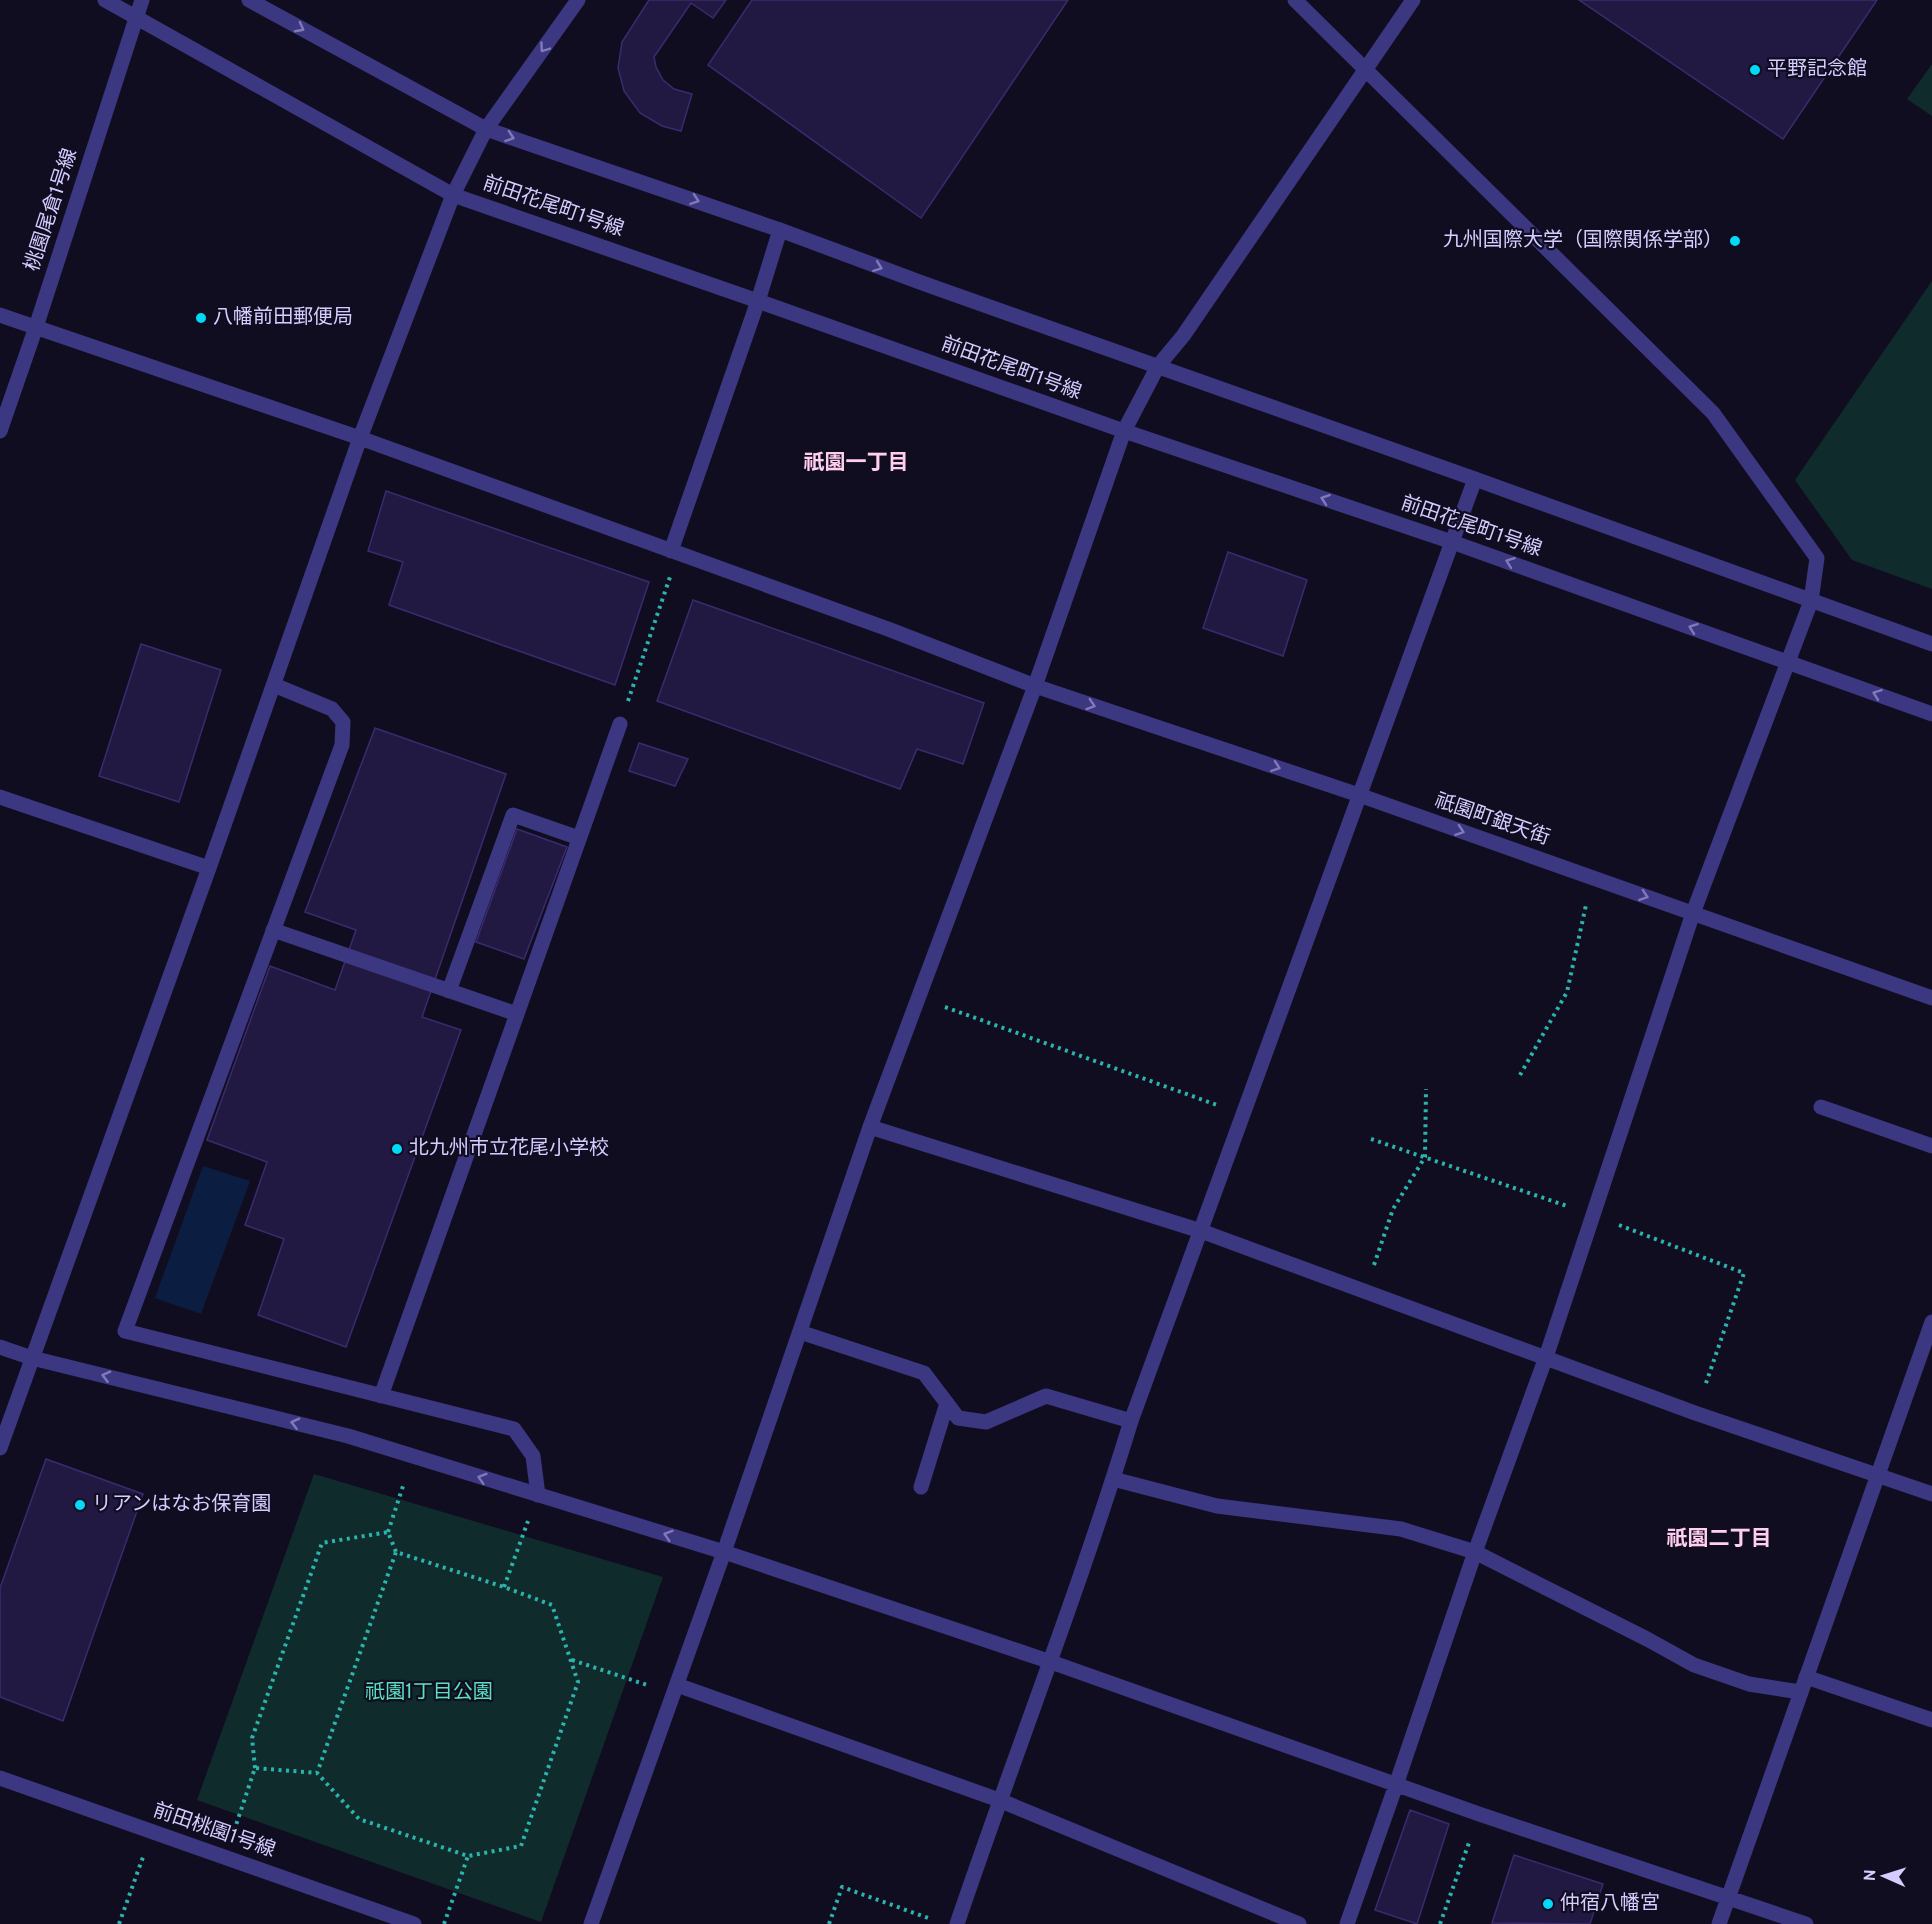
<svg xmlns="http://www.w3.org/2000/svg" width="1932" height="1924" font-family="Overpass,'Noto Sans JP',sans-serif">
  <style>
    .green { fill: #102b2b }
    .water { fill: #0b1e42 }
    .building { fill: #221942; stroke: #3a2b6f; stroke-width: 1.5 }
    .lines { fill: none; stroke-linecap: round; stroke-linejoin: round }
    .path { stroke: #2db3ae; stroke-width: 4; stroke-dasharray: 3 4.5; stroke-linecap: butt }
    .service { stroke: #3c3781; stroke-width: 15 }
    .minor { stroke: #3c3781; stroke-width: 15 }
    .tertiary { stroke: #3c3781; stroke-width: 15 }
    .oneway { stroke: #807aba }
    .poi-dot { fill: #00daf8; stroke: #110d21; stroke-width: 2 }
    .labels { text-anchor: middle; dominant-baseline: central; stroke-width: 4.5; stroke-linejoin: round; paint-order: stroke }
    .poi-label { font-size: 20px; fill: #d4cdff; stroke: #110d21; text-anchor: start }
    .street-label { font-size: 20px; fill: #d4cdff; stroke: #110d21 }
    .park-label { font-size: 20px; fill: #58e0c1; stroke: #110d21 }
    .neighbourhood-label { font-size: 21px; font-weight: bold; fill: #ffcfed; stroke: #110d21 }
  </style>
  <rect width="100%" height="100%" fill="#110d21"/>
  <path class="green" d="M 1932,64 L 1932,116 L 1907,99 Z
    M 1932,281 L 1932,589 L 1852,560 L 1795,480 Z
    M 314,1474 L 663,1577 L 541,1922 L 197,1800 Z"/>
  <path class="water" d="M 203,1166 L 250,1181 L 201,1314 L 155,1298 Z"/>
  <path class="building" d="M 649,0 L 726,0 L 713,18 L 691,3 L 654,57 L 656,67 L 663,80 L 674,89 L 692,94 L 681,131 L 662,126 L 640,113 L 624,91 L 618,68 L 622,42 Z
    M 752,0 L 1068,0 L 921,218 L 708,65 Z
    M 1579,0 L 1877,0 L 1783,139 Z
    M 386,491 L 649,582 L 615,685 L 389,605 L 403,562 L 368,551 Z
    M 1228,552 L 1307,580 L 1283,656 L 1203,628 Z
    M 693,600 L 984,703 L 963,764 L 917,749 L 900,789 L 657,701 Z
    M 141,644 L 221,670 L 179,802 L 99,776 Z
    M 375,728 L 506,774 L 422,1017 L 461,1030 L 346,1347 L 258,1315 L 284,1239 L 245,1225 L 267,1162 L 207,1140 L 270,966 L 335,990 L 356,930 L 305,912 Z
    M 639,743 L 688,759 L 675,786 L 629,771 Z
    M 517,829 L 567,847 L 524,959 L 476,942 Z
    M 46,1459 L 143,1494 L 63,1721 L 0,1697 L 0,1588 Z
    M 1410,1810 L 1449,1824 L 1417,1924 L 1375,1910 Z
    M 1514,1855 L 1603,1884 L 1590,1924 L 1492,1923 Z"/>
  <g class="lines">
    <path class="path" d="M 628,701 L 670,577
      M 945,1007 L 1217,1105
      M 1520,1075 L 1567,992 L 1586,905
      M 1371,1139 L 1567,1206
      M 1619,1225 L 1744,1273 L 1705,1386
      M 1374,1265 L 1393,1209 L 1425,1157 L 1426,1089
      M 388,1532 L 404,1483
      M 504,1587 L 528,1521
      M 572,1660 L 647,1685
      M 255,1768 L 252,1738 L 322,1543 L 388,1532 L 396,1552
      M 234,1831 L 255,1768 L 317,1773 L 359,1819 L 468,1856 L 521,1846 L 578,1682 L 552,1605 L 504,1587 L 396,1552 L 317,1773
      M 119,1924 L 143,1857
      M 444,1924 L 468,1856
      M 829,1924 L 842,1887 L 931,1919
      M 1440,1924 L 1470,1840"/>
    <path class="service" d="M 274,685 L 332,709 L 343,722 L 342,745 L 125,1331 L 514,1429 L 533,1456 L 538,1495
      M 273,930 L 517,1014 L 381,1396
      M 449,991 L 513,815 L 579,838
      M 517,1014 L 620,724
      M 800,1332 L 924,1373 L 958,1418 L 986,1422 L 1046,1396 L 1131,1421
      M 1113,1479 L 1217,1506 L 1401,1529 L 1475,1552 L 1647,1639 L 1694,1665 L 1749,1684 L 1800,1692
      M 921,1487 L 947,1403
      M 677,1685 L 999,1800 L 1299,1924"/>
    <path class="minor" d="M 1295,0 L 1713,413 L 1817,558 L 1811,601 L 1693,913 L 1546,1357 L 1475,1552 L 1396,1785 L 1347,1924
      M 0,315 L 360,438 L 888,629 L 1035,686 L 1359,795 L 1932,998
      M 671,551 L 758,301 L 780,230
      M 0,797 L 209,868
      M 1821,1107 L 1932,1146
      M 870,1127 L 1201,1231 L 1695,1413 L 1932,1494
      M 0,1347 L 32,1358 L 348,1436 L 724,1552 L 1051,1662 L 1479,1814 L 1806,1924
      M 0,1448 L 209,868 L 360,438 L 453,195 L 486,129 L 578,0
      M 1806,1677 L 1932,1720
      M 591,1924 L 724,1552 L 870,1127 L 1035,686 L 1124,431 L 1158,366 L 1183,336 L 1413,0
      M 957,1924 C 1014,1756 1079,1591 1131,1421 L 1475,479
      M 1719,1924 L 1932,1322"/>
    <path class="tertiary" d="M 105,0 L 453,195 L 758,301 L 1124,431 L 1452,542 L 1932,714
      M 249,0 L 486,129 L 780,230 L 925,284 L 1475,479 L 1932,644
      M 0,431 L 36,327 L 142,0
      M 0,1778 L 414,1924"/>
  </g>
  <defs><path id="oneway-chevron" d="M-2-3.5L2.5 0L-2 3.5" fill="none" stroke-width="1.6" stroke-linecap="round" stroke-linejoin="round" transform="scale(1.5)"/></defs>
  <g class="oneway">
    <use href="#oneway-chevron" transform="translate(300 28) rotate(28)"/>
    <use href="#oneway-chevron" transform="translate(544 48) rotate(125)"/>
    <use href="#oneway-chevron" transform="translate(510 137) rotate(19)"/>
    <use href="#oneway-chevron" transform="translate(695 200) rotate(19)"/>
    <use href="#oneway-chevron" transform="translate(878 267) rotate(21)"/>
    <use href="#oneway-chevron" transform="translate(1325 499) rotate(-161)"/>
    <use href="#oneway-chevron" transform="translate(1510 562) rotate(-160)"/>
    <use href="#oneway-chevron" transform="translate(1693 628) rotate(-160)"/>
    <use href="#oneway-chevron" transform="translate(1877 694) rotate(-160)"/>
    <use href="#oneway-chevron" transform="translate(1091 705) rotate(18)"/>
    <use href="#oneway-chevron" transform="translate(1276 767) rotate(19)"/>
    <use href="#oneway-chevron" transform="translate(1460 831) rotate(19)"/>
    <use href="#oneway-chevron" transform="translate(1644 896) rotate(19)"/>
    <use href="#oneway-chevron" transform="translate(106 1376) rotate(-166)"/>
    <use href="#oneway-chevron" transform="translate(295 1423) rotate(-166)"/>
    <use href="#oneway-chevron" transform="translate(482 1478) rotate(-163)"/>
    <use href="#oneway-chevron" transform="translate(668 1535) rotate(-163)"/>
  </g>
  <g class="poi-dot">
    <circle cx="1755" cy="70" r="6"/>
    <circle cx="1735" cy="241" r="6"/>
    <circle cx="201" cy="318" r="6"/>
    <circle cx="397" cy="1149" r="6"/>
    <circle cx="80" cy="1505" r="6"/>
    <circle cx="1548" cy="1904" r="6"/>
  </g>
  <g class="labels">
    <g class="poi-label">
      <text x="1767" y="70">平野記念館</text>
      <text x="1723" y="241" text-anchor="end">九州国際大学（国際関係学部）</text>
      <text x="213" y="318">八幡前田郵便局</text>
      <text x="409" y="1149">北九州市立花尾小学校</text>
      <text x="92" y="1505">リアンはなお保育園</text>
      <text x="1560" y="1904">仲宿八幡宮</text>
    </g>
    <g class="street-label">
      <text transform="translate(553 207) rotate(19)">前田花尾町1号線</text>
      <text transform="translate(52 210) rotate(-72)">桃園尾倉1号線</text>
      <text transform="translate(1011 369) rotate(20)">前田花尾町1号線</text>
      <text transform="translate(1471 527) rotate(19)">前田花尾町1号線</text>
      <text transform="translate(1492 820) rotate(19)">祇園町銀天街</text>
      <text transform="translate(214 1831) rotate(19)">前田桃園1号線</text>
    </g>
    <g class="park-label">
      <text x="429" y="1693">祇園1丁目公園</text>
    </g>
    <g class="neighbourhood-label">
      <text x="856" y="463">祇園一丁目</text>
      <text x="1719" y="1539">祇園二丁目</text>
    </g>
  </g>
  <g transform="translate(1884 1876) rotate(273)" stroke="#110d21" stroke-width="4.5" paint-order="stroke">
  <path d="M0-4.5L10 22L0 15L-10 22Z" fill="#d4cdff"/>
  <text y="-9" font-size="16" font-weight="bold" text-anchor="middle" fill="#d4cdff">N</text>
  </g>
</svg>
